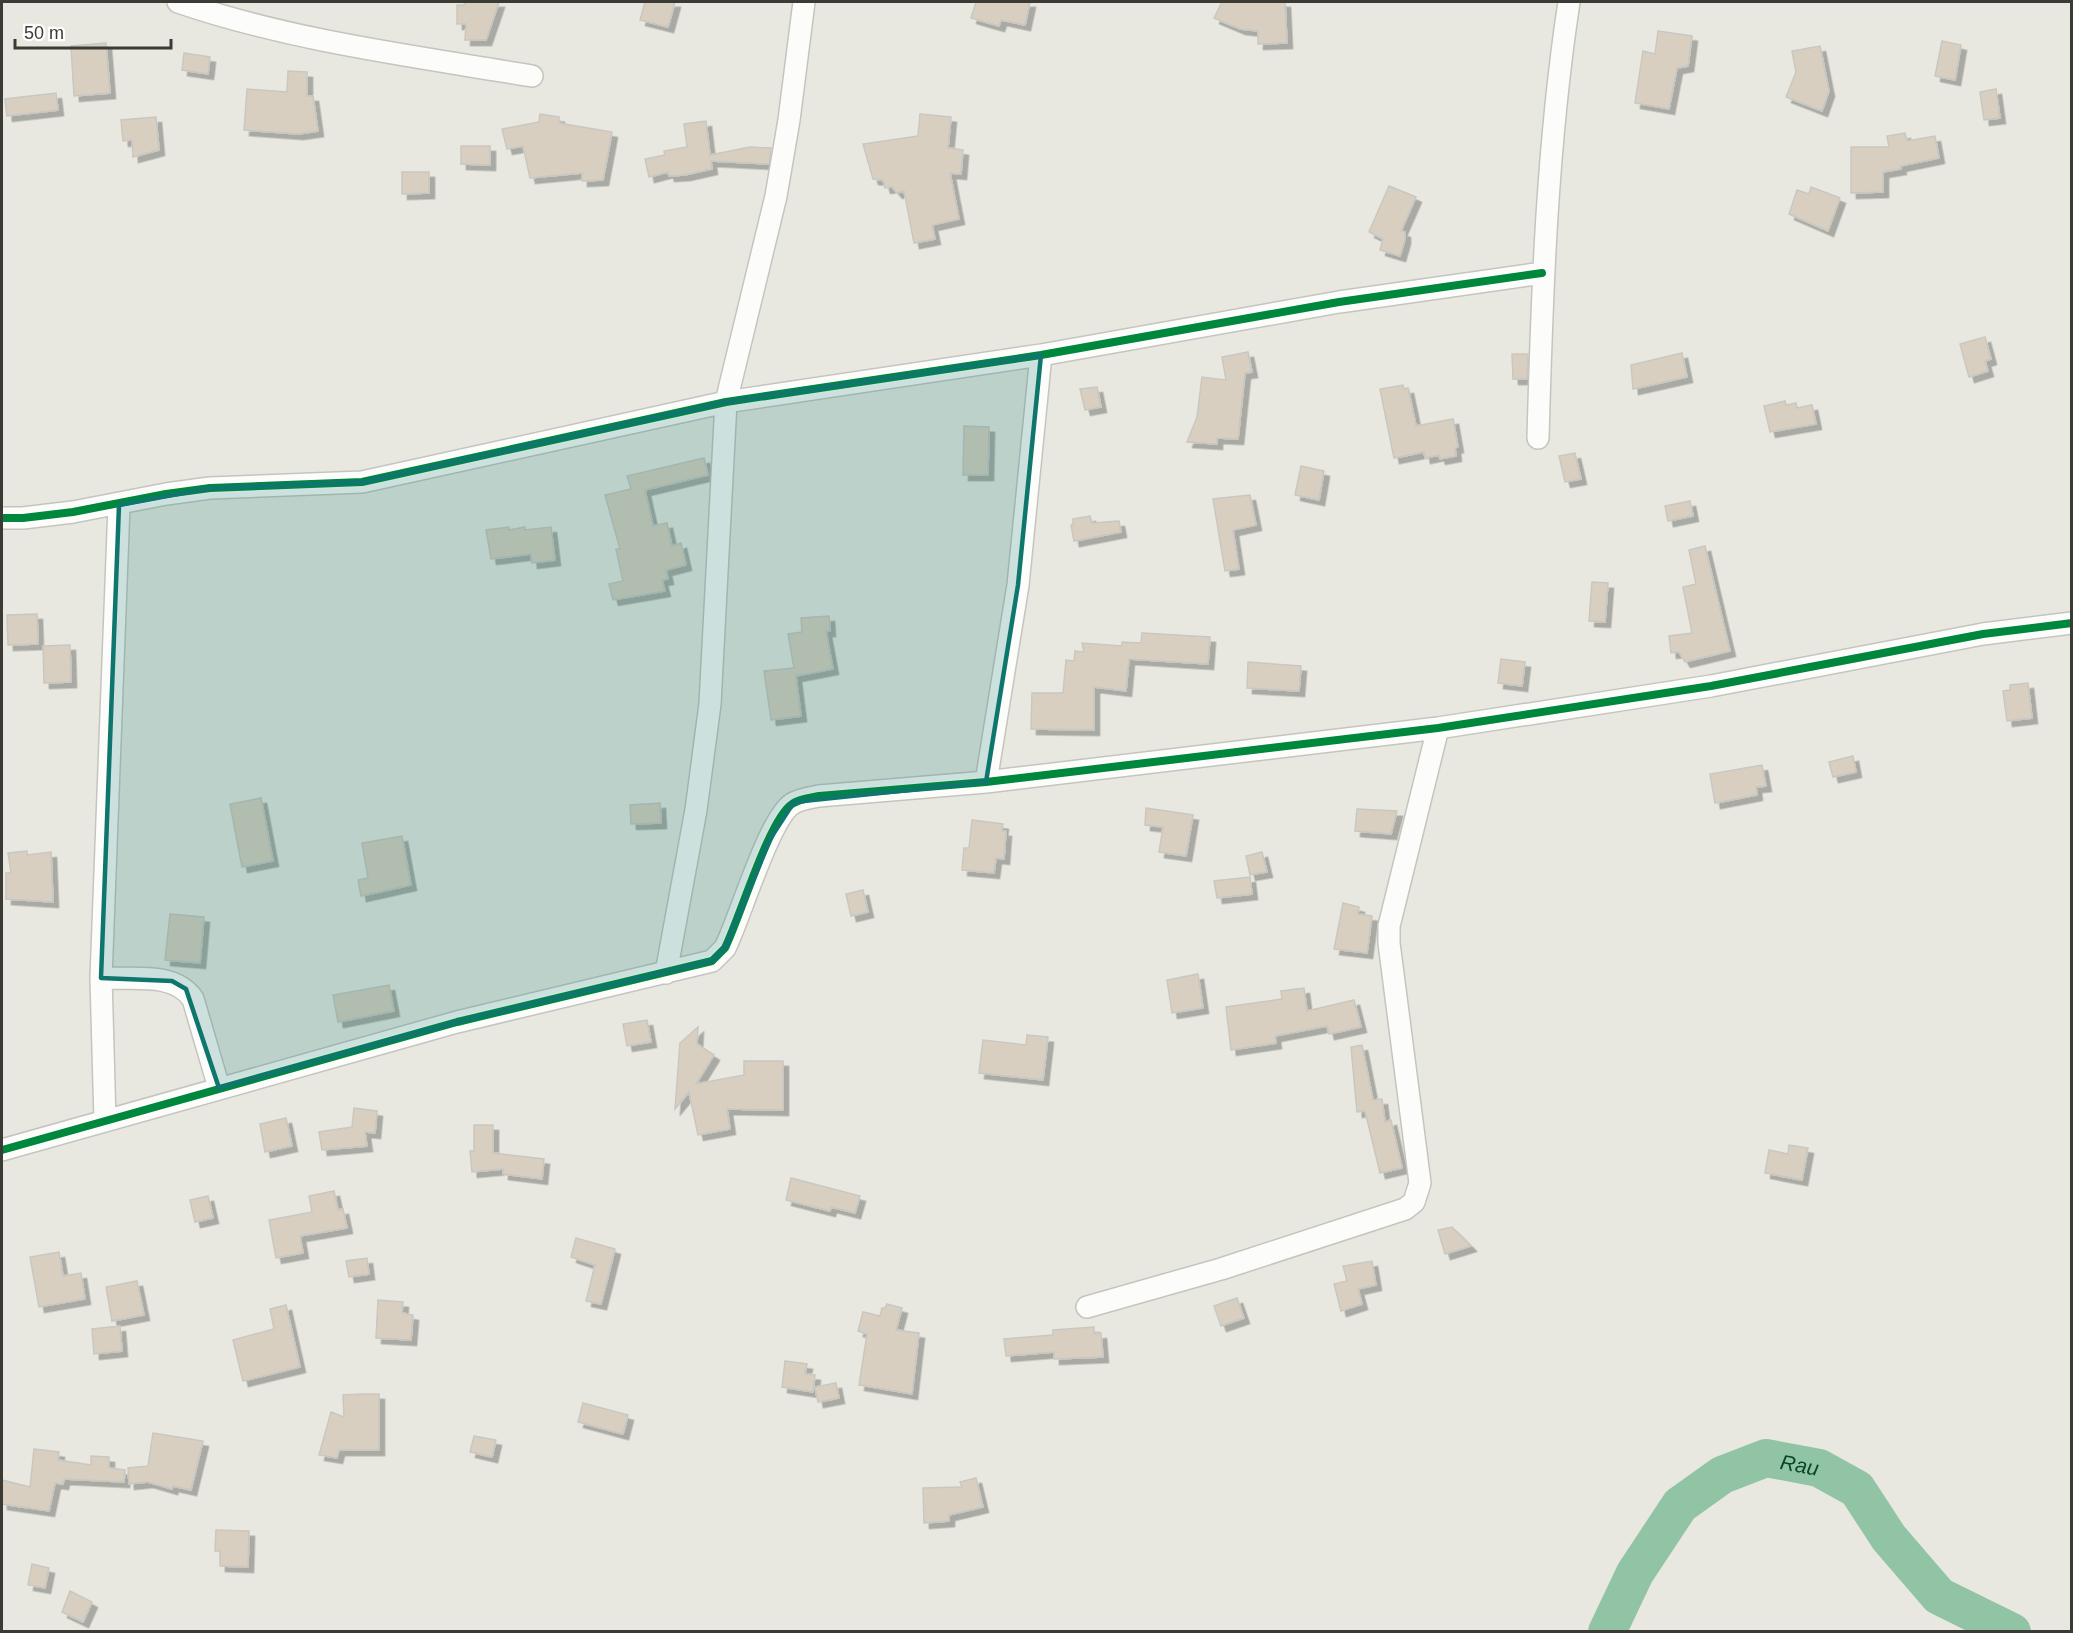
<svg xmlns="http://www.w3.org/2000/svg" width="2073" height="1633" font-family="Arial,sans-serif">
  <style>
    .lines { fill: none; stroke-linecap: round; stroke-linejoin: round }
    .river { stroke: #90c4a4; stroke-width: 38 }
    .building { fill: #d9cfc0; stroke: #c9c7c1; stroke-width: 1.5; filter: url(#shadow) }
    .minor-casing { stroke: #c5c5bf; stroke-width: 24 }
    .minor { stroke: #fcfcfa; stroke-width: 21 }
    .cycleway-casing { stroke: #fff; stroke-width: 11 }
    .cycleway { stroke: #00873e; stroke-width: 8 }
    .marked { fill: #0f766e; fill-opacity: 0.2; stroke: #0f766e; stroke-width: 4.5; stroke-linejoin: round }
    .labels { text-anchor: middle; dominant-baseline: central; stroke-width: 4.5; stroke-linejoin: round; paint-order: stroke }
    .water-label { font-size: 21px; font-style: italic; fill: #0a462b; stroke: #fff }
  </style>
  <defs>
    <filter id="shadow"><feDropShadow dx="5.5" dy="5.5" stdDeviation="0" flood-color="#0004"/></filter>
  </defs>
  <rect width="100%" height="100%" fill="#e8e8e0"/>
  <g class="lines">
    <path class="river" id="s1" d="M 1607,1632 L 1635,1573 L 1680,1505 L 1722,1475 L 1766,1458 L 1819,1468 L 1857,1489 L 1889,1538 L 1939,1596 L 2012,1632"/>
  </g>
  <path class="building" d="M 465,2 L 499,2 L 486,40 L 465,40 L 466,24 L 457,24 L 457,5 L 464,5 Z
    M 645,2 L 675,2 L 668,27 L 640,20 Z
    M 976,2 L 1030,2 L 1025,25 L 1001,20 L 999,26 L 971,18 Z
    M 1222,2 L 1285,2 L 1287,43 L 1258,44 L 1258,31 L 1240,29 L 1214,18 Z
    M 1658,31 L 1692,36 L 1688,66 L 1677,68 L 1669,109 L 1635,103 L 1643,51 L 1655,54 Z
    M 1942,41 L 1961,45 L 1955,80 L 1935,76 Z
    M 106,43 L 110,93 L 74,96 L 71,46 Z
    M 1820,46 L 1829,91 L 1822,111 L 1786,97 L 1796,72 L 1792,51 Z
    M 184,53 L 210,57 L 208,74 L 182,70 Z
    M 288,71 L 307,72 L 307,96 L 313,96 L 318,131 L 298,134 L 244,130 L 247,89 L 287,92 Z
    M 1996,89 L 2000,118 L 1984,120 L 1980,92 Z
    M 56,93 L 58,110 L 7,116 L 5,99 Z
    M 540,114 L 559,117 L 559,123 L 612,132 L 603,180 L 582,181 L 582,173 L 530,178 L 523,146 L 507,149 L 502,129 L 539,122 Z
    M 920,114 L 951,117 L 948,148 L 963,150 L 961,174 L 950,173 L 959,219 L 932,225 L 935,239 L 914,243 L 904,191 L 897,193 L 892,187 L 885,188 L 883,180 L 873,179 L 863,144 L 918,136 Z
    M 156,117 L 159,150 L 133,157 L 132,140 L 123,141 L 121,120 Z
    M 706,121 L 710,155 L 750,147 L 771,148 L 769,164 L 711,161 L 712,169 L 685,175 L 669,176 L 668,172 L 649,177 L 645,159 L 665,155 L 664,151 L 687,147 L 684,124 Z
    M 1905,133 L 1907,141 L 1935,136 L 1939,158 L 1900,166 L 1901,169 L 1883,172 L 1883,192 L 1851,193 L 1851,147 L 1889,147 L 1887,136 Z
    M 461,146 L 490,146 L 490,165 L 461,164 Z
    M 402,172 L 429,172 L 429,193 L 402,194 Z
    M 1389,186 L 1416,197 L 1401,231 L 1405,232 L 1405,239 L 1400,256 L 1380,250 L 1383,239 L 1369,232 Z
    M 1811,187 L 1840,198 L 1828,231 L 1789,214 L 1797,190 L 1809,194 Z
    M 1985,337 L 1991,359 L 1985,361 L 1988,371 L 1969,377 L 1960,344 Z
    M 1248,352 L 1252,372 L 1245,373 L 1238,439 L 1217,438 L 1217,444 L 1187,442 L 1197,417 L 1202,377 L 1226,380 L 1222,357 Z
    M 1682,353 L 1687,377 L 1633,389 L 1631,365 Z
    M 1512,354 L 1528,354 L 1527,379 L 1513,379 Z
    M 1403,385 L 1404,389 L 1408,388 L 1416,426 L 1453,419 L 1458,447 L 1455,448 L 1456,456 L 1440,459 L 1439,455 L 1425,458 L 1424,452 L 1394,458 L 1380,389 Z
    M 1097,387 L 1101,407 L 1085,410 L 1080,389 Z
    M 1785,401 L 1786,405 L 1796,403 L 1797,408 L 1812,405 L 1816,424 L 1770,432 L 1764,406 Z
    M 964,426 L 989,427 L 988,475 L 963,475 Z
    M 1575,453 L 1581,479 L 1565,482 L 1559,456 Z
    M 704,458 L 708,475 L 645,490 L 653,526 L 667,523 L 672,546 L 681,543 L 686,565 L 666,570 L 668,579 L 662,580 L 665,591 L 613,600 L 609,584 L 623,581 L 616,549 L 620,549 L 605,495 L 631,489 L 627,476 Z
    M 1301,466 L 1324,471 L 1319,500 L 1295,495 Z
    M 1250,495 L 1256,525 L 1233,530 L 1239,569 L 1225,571 L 1213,499 Z
    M 1690,501 L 1693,516 L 1668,521 L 1665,506 Z
    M 1090,516 L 1092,523 L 1119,521 L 1121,532 L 1074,541 L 1071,525 L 1073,525 L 1073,519 Z
    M 509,527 L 509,530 L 525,527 L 525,530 L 551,527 L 555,560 L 532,563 L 531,554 L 491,559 L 486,530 Z
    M 1705,546 L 1730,651 L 1685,662 L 1679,652 L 1671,653 L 1669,636 L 1692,633 L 1683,587 L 1696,584 L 1689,550 Z
    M 1592,582 L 1608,583 L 1605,622 L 1589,621 Z
    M 37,614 L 38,644 L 8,645 L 7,615 Z
    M 829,616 L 830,631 L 826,631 L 833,669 L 796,676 L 801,716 L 771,720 L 764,671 L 794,668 L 788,634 L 802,632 L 801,618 Z
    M 1142,633 L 1210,637 L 1208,664 L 1129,659 L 1126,691 L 1094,687 L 1094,730 L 1031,729 L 1032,693 L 1063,693 L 1066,660 L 1074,661 L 1075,651 L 1084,652 L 1082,643 L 1122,646 L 1122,642 L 1141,643 Z
    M 70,645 L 71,682 L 44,683 L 43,646 Z
    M 1501,659 L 1525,662 L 1522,686 L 1498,683 Z
    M 1248,662 L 1301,666 L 1299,691 L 1247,688 Z
    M 2028,683 L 2032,718 L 2007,721 L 2003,691 L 2010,690 L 2010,685 Z
    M 1853,756 L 1856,772 L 1833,777 L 1829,762 Z
    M 1762,765 L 1766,786 L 1756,787 L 1757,795 L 1715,803 L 1710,774 Z
    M 261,798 L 273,861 L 242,867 L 230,804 Z
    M 660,803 L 661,823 L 631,824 L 630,805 Z
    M 1146,808 L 1193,815 L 1186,856 L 1159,852 L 1163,827 L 1145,825 Z
    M 1357,809 L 1397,811 L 1391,834 L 1355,831 Z
    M 972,820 L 1003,824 L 1002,831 L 1006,831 L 1004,859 L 996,858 L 994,873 L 962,870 L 964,848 L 969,848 Z
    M 402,836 L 411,885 L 361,896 L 358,880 L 368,878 L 362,843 Z
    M 27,851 L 27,855 L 51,852 L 53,902 L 6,899 L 6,873 L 11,873 L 8,853 Z
    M 1262,852 L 1267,872 L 1250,875 L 1246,856 Z
    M 1250,877 L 1252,894 L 1217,898 L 1214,881 Z
    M 863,890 L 868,912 L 851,916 L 846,894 Z
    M 1343,903 L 1359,907 L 1358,914 L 1372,916 L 1367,953 L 1334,949 Z
    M 170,914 L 204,917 L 200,963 L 165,960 Z
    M 1198,974 L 1203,1008 L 1172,1013 L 1167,980 Z
    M 389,985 L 394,1011 L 338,1022 L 333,995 Z
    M 1304,988 L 1307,1011 L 1354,1000 L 1361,1027 L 1329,1034 L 1327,1026 L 1275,1036 L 1276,1043 L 1231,1050 L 1226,1007 L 1282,999 L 1281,991 Z
    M 647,1020 L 651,1042 L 627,1046 L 623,1024 Z
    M 698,1027 L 697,1044 L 714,1055 L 696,1084 L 744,1075 L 744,1061 L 783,1061 L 783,1110 L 727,1109 L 730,1129 L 698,1135 L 689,1092 L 675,1109 L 680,1043 Z
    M 1027,1035 L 1048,1037 L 1043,1080 L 979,1073 L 983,1040 L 1026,1045 Z
    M 1362,1045 L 1373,1100 L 1382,1099 L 1385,1122 L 1391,1120 L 1402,1168 L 1380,1173 L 1365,1111 L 1357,1112 L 1351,1047 Z
    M 354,1108 L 377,1111 L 375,1133 L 365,1132 L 367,1146 L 322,1150 L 319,1132 L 352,1127 Z
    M 286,1118 L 292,1146 L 265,1152 L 260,1124 Z
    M 474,1125 L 493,1125 L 493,1153 L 544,1159 L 542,1179 L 503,1174 L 503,1169 L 472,1172 L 470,1151 L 474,1151 Z
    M 1789,1145 L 1808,1148 L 1802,1180 L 1765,1173 L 1769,1150 L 1788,1154 Z
    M 791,1178 L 860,1196 L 855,1213 L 831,1207 L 830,1211 L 786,1200 Z
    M 334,1191 L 338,1210 L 343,1209 L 347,1228 L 300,1236 L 303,1253 L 276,1258 L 269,1220 L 312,1212 L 309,1196 Z
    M 208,1196 L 213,1218 L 195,1222 L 190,1200 Z
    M 1452,1227 L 1471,1246 L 1445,1254 L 1438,1230 Z
    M 576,1238 L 615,1249 L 601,1304 L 586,1301 L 595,1265 L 571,1257 Z
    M 59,1252 L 63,1276 L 81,1273 L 85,1299 L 39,1307 L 30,1257 Z
    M 367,1258 L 369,1274 L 349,1277 L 346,1261 Z
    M 1372,1261 L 1376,1285 L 1358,1289 L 1362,1304 L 1341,1311 L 1334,1284 L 1347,1281 L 1343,1266 Z
    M 137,1281 L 144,1315 L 112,1321 L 106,1287 Z
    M 1237,1298 L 1244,1318 L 1221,1326 L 1214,1306 Z
    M 378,1300 L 403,1302 L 402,1313 L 413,1315 L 411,1340 L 376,1338 Z
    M 887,1304 L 902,1308 L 896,1330 L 919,1333 L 912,1394 L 859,1385 L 867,1334 L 858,1331 L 863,1312 L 880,1316 L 882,1308 L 885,1308 Z
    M 286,1305 L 300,1367 L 243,1381 L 233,1340 L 274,1329 L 270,1309 Z
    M 120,1326 L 122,1351 L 94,1354 L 92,1329 Z
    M 1094,1327 L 1094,1334 L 1101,1333 L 1103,1357 L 1054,1359 L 1054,1352 L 1006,1356 L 1004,1339 L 1053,1335 L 1053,1330 Z
    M 785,1361 L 807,1364 L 805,1374 L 815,1375 L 813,1392 L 782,1387 Z
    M 836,1383 L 839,1398 L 818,1402 L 815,1387 Z
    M 362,1394 L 379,1394 L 379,1450 L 339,1450 L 337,1458 L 319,1455 L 331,1412 L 344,1417 L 343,1395 Z
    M 583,1403 L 628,1415 L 623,1434 L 578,1422 Z
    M 153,1433 L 203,1441 L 191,1490 L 173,1486 L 172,1489 L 148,1482 L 129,1484 L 128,1468 L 148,1466 Z
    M 474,1436 L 496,1440 L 492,1457 L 470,1452 Z
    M 34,1449 L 59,1452 L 58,1460 L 91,1465 L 91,1456 L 109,1457 L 109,1468 L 125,1470 L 124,1482 L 64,1479 L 63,1484 L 55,1483 L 49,1511 L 2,1504 L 2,1480 L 30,1487 Z
    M 976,1478 L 983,1507 L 949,1515 L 949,1521 L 924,1523 L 923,1488 L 962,1487 L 960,1482 Z
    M 216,1530 L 249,1531 L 248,1567 L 220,1566 L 220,1551 L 215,1551 Z
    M 32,1564 L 49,1568 L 45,1588 L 28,1585 Z
    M 70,1591 L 92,1602 L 83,1622 L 62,1612 Z"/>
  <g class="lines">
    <g class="minor-casing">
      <path id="minor" d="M 178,2 C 292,41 413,56 532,76
        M 1538,438 C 1542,292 1547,146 1569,2
        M 2,518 L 23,518 L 73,512 L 166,494 L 210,488 L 362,482 L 726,402 L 1041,355 L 1339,302 L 1542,273
        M 986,782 L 1018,585 L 1041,355
        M 666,973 L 696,810 L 710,704 L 726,402 L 776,196 L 789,120 L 804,2
        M 101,978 C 131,980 174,971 193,999 L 219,1088
        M 105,1121 L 101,978 L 119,505
        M 2,1150 L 457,1022 L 712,961 L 725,948 C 740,918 769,819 792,804 C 799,799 810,798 819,796 L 986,782 L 1438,728 L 1711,686 L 1983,634 L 2072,623
        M 1087,1307 L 1221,1269 L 1405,1209 L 1414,1202 L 1420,1183 L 1389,943 L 1389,926 L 1438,728"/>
    </g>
    <use href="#minor" class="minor"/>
    <g class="cycleway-casing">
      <path id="cycleway" d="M 2,518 L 23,518 L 73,512 L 166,494 L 210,488 L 362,482 L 726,402 L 1041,355 L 1339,302 L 1542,273
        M 2,1150 L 457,1022 L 712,961 L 725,948 C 740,918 769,819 792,804 C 799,799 810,798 819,796 L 986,782 L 1438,728 L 1711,686 L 1983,634 L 2072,623"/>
    </g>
    <use href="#cycleway" class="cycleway"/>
  </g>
  <path class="marked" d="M 1041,355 L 1018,585 L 986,782 L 794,802 L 770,839 L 725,948 L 712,961 L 457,1022 L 219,1088 L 186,989 L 172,981 L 101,978 L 119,505 L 210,488 L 362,482 L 726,402 Z"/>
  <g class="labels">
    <g class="water-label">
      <text stroke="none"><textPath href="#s1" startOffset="280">Rau</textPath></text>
    </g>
  </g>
  <rect width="2073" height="1633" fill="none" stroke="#3b3a34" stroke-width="6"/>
  <path d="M15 39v9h156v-9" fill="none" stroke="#3b3a34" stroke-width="3"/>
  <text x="24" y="39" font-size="18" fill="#3b3a34" stroke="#ffffff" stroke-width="4.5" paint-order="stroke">50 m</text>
</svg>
